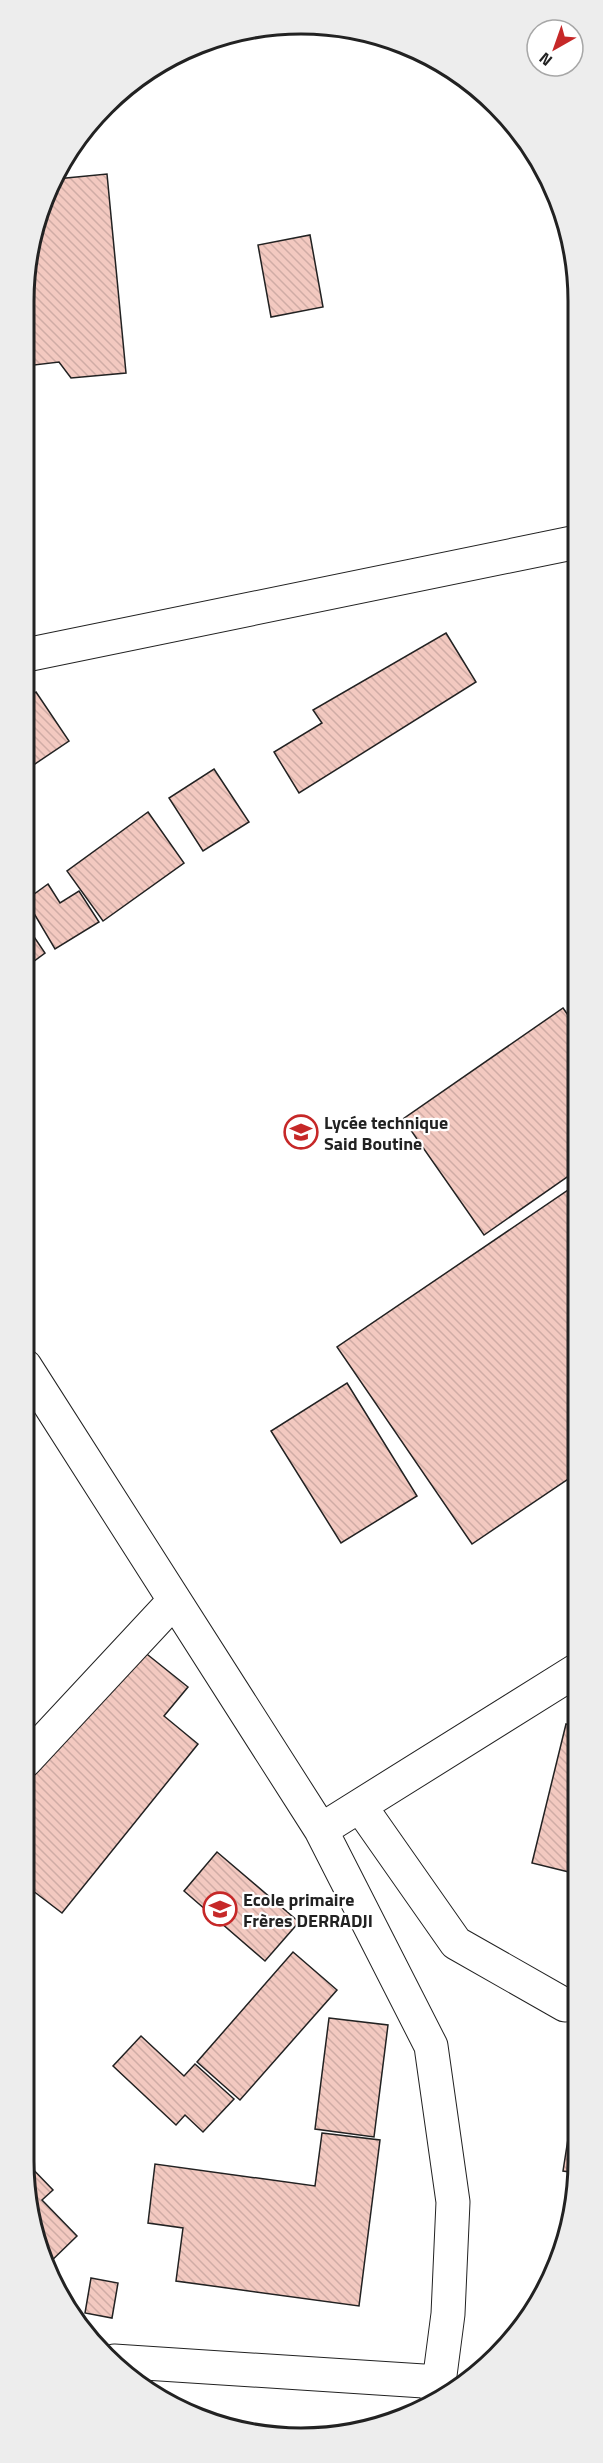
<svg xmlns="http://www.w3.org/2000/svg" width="603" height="2463" font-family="'Titillium Web',sans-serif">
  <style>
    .building { fill: url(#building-back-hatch); stroke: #222; stroke-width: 1.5 }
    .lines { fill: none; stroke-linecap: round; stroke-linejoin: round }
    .street-casing { stroke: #222; stroke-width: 35 }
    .street { stroke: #fff; stroke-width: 33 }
    .labels { text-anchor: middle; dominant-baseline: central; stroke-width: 4.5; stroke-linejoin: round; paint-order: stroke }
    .poi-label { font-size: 18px; font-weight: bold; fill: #222; stroke: #fff; text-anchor: start }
    .rim { fill: none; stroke: #222; stroke-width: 3 }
  </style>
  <defs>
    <pattern id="building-back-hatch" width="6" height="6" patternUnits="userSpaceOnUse" patternTransform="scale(1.5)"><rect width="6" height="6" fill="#f3c9c0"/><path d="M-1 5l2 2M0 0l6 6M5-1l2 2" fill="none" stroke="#d0aca5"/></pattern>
  </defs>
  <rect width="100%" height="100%" fill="#fff"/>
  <path class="building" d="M 107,174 L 126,373 L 71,378 L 59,362 L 26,366 L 26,265 L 56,179 Z
    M 310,235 L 323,307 L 271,317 L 258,245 Z
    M 446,633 L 476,682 L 299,793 L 274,752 L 322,723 L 313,710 Z
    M 36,692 L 69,741 L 26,770 L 26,699 Z
    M 214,769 L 249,822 L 203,851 L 169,798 Z
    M 148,812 L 184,863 L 103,921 L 67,871 Z
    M 48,884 L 60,903 L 79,891 L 99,922 L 55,949 L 26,900 Z
    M 26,925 L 45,953 L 26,967 Z
    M 563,1008 L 577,1028 L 577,1170 L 484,1235 L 403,1119 Z
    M 577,1184 L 577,1473 L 472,1544 L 337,1347 Z
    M 347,1383 L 417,1496 L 341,1543 L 271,1431 Z
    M 138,1647 L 188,1687 L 164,1716 L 198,1744 L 62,1913 L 24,1884 L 24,1844 L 30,1838 L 24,1834 L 24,1788 Z
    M 566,1724 L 577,1727 L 577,1874 L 532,1863 Z
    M 217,1852 L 299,1922 L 265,1961 L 184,1891 Z
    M 293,1952 L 337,1990 L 240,2100 L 197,2062 Z
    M 329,2018 L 388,2025 L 374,2137 L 315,2129 Z
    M 141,2036 L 184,2076 L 195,2064 L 234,2099 L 203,2132 L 185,2115 L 176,2125 L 113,2066 Z
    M 573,2107 L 577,2108 L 577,2173 L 563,2171 Z
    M 322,2133 L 380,2140 L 359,2306 L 176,2281 L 183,2228 L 148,2223 L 155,2164 L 315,2186 Z
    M 24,2160 L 53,2190 L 42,2200 L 77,2236 L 45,2267 Z
    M 91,2278 L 118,2283 L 112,2318 L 85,2313 Z"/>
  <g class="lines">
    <g class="street-casing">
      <path id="street" d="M 26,655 L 577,542
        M 25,1366 L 321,1830 L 431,2046 L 453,2202 L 448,2314 L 437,2398
        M 25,1761 L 174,1601
        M 360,1806 L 456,1943 L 565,2005
        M 321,1830 L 577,1670
        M 114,2361 L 439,2382"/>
    </g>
    <use href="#street" class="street"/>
  </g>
  <defs>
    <g id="school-ring" transform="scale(1.725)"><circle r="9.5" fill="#fff" stroke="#c62828" stroke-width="1.5"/><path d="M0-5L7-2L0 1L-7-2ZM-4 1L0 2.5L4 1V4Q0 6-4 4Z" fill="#c62828"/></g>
  </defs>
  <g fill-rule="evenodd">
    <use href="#school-ring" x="301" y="1132"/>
    <use href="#school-ring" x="220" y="1909"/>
  </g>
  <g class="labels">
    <g class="poi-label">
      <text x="324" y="1122">Lycée technique<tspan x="324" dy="21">Said Boutine</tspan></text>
      <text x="243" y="1899">Ecole primaire<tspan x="243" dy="21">Frères DERRADJI</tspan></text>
    </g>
  </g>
  <path d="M0 0H603V2463H0ZM301 34H301A267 267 0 0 1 568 301V2161A267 267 0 0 1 301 2428H301A267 267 0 0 1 34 2161V301A267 267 0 0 1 301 34Z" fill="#ededed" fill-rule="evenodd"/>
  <path class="rim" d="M301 34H301A267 267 0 0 1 568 301V2161A267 267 0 0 1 301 2428H301A267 267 0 0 1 34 2161V301A267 267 0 0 1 301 34Z"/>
  <g transform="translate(555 48) rotate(220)"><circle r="28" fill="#ffffff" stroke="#a7a7a7" stroke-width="1.5"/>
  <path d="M0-4.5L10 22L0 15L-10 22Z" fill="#c62828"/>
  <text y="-9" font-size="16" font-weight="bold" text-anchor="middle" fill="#222222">N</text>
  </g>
</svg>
